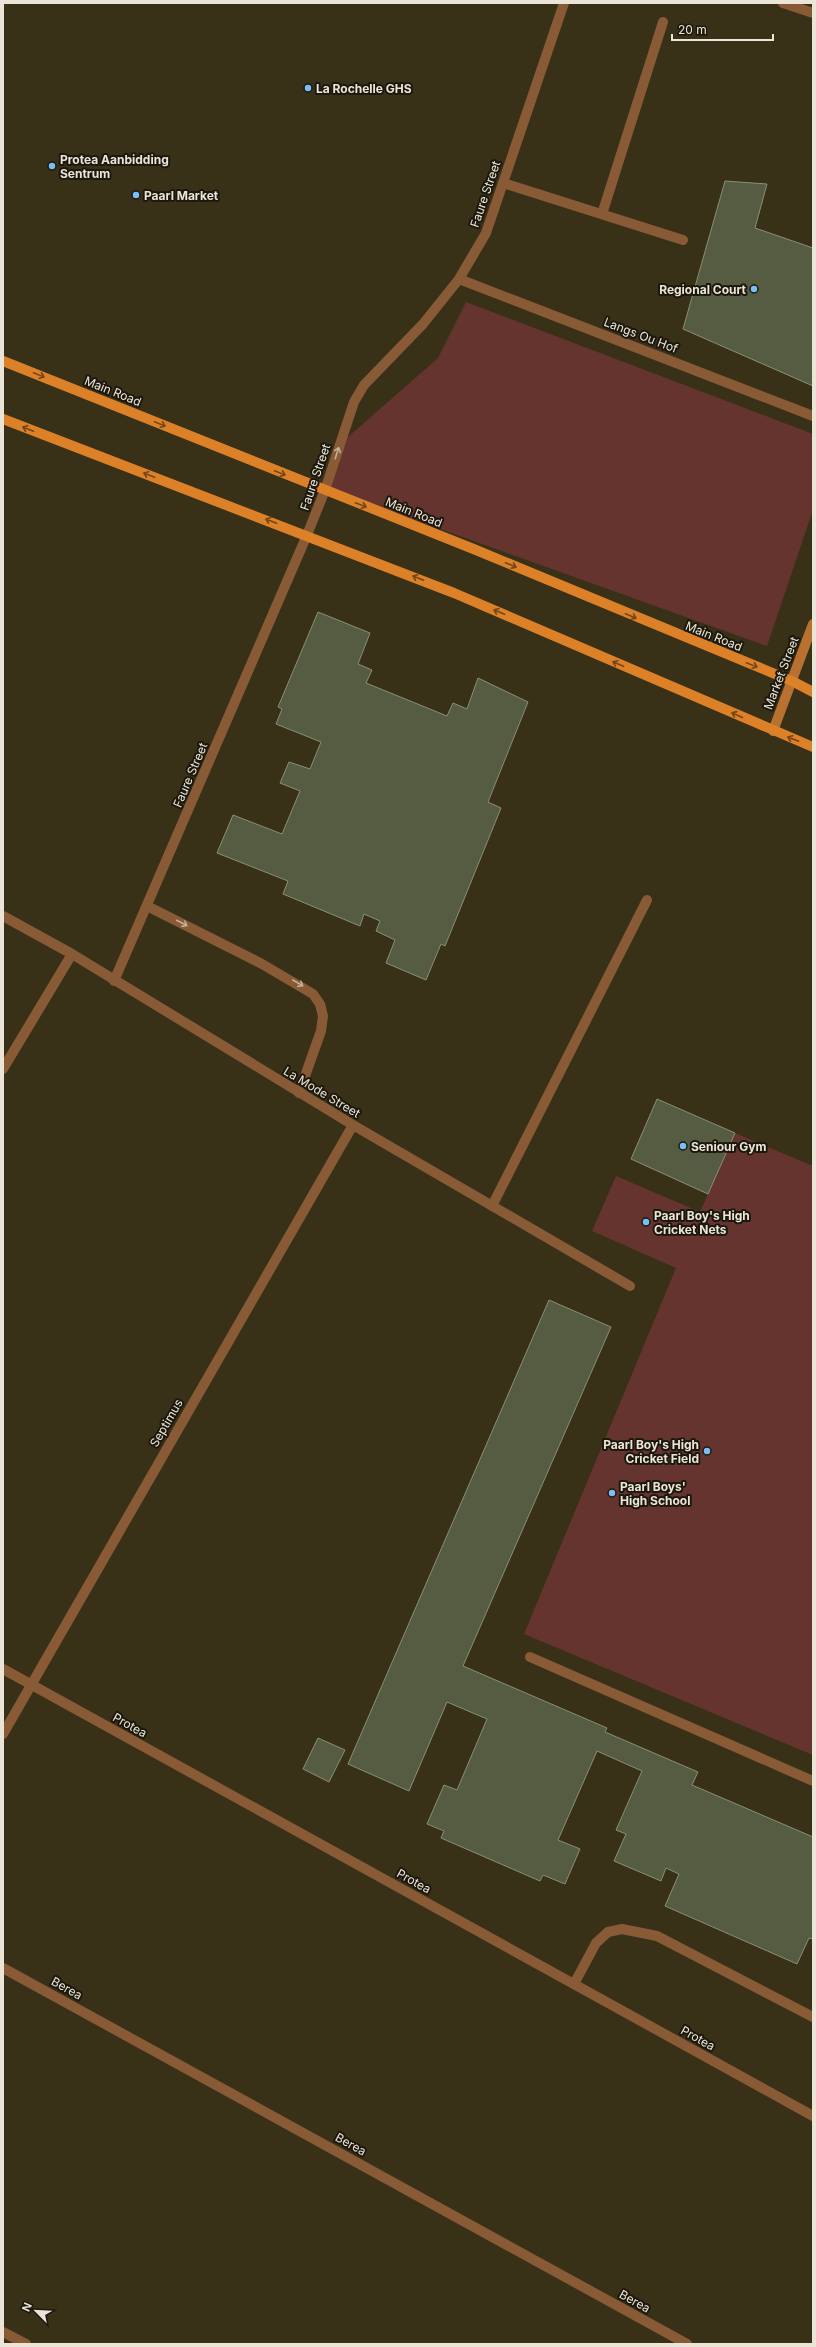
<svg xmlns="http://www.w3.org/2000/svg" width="816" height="2347" font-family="Inter,sans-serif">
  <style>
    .green { fill: #65342e }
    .building { fill: #555c42; stroke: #899075 }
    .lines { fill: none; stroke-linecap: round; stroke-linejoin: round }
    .service { stroke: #885b36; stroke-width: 10 }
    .minor { stroke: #885b36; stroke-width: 10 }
    .secondary { stroke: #b87131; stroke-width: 10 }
    .primary { stroke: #dd8128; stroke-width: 10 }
    .oneway { stroke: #73471a }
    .oneway2 { stroke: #c3ae96 }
    .poi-dot { fill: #76c0f7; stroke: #1d180e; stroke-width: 1.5 }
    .labels { text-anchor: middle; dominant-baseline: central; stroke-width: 4; stroke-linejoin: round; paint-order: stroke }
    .poi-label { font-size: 12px; font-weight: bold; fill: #eae5d6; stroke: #1d180e; text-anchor: start }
    .street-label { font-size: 12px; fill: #eae5d6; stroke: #1d180e }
  </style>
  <rect width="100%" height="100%" fill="#393018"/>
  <path class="green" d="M 466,302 L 813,434 L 813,510 L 767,646 L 329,489 L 348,437 L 438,358 Z
    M 735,1133 L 813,1166 L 813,1755 L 524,1634 L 676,1268 L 592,1231 L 616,1176 L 700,1212 Z"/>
  <path class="building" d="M 725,181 L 767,184 L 755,228 L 813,248 L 813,386 L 683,329 Z
    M 318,612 L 370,633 L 358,664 L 372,670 L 366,683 L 447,716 L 453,703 L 467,709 L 478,678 L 528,702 L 488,802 L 501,808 L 445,946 L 441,944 L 426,980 L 386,963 L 395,940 L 376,931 L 380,921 L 364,914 L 360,926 L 283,894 L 288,881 L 217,853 L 233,815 L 282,834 L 300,791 L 280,783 L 289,762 L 310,769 L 321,742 L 276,724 L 282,709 L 278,707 Z
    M 657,1099 L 735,1133 L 708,1194 L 631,1159 Z
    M 549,1300 L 611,1327 L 463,1666 L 607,1728 L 605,1732 L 698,1772 L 692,1785 L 813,1837 L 813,1939 L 809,1938 L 797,1964 L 665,1906 L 679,1874 L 666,1868 L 661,1881 L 614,1861 L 626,1834 L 616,1830 L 642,1771 L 597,1751 L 558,1840 L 580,1849 L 565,1884 L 543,1875 L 540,1881 L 441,1838 L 444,1831 L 427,1824 L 444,1785 L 457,1790 L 487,1719 L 447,1702 L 409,1791 L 348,1764 Z
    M 318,1738 L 345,1750 L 329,1782 L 303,1769 Z"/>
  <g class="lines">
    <path class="service" d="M 503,183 L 683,240
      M 602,214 L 663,22
      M 147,906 L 262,964 L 313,994 L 320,1004 L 323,1016 L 321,1031 L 299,1093
      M 492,1206 L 647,900
      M 530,1657 L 813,1781
      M 574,1984 L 596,1943 L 608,1932 L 622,1929 L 657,1936 L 813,2017"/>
    <path class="minor" d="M 783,3 L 813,13
      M 459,279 L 813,416
      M 3,916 L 72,954 L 353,1125 L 630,1286
      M 114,981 L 307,535 L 325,490 L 354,402 L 364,385 L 423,324 L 459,279 L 486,233 L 564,3
      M 3,1069 L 72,954
      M 3,1669 L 813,2116
      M 3,1734 L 353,1125
      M 3,1968 L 687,2344
      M 3,2332 L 26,2344"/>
    <path class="secondary" d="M 773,731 L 813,624"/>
    <path class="primary" d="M 3,361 L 476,550 L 792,681 L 813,692
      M 3,419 L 454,593 L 813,747"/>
  </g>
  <defs><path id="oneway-shaft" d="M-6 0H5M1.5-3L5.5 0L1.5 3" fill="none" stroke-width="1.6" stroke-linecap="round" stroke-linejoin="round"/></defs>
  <g class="oneway">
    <use href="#oneway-shaft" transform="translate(39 375) rotate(22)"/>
    <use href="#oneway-shaft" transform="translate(160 424) rotate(22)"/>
    <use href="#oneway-shaft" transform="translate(28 429) rotate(-159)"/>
    <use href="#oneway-shaft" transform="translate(280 473) rotate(22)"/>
    <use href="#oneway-shaft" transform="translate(149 475) rotate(-159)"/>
    <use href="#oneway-shaft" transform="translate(361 505) rotate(21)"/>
    <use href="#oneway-shaft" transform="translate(271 521) rotate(-159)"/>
    <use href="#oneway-shaft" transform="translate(511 565) rotate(23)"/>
    <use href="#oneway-shaft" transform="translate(418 578) rotate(-158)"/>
    <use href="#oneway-shaft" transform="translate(499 612) rotate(-157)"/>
    <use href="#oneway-shaft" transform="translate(631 616) rotate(23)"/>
    <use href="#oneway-shaft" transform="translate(618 664) rotate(-157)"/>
    <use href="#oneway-shaft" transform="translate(752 665) rotate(22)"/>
    <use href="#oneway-shaft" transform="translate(737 715) rotate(-156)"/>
    <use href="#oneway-shaft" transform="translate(793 739) rotate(-159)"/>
  </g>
  <g class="oneway2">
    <use href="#oneway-shaft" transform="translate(337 453) rotate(-72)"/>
    <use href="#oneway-shaft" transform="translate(182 923) rotate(27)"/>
    <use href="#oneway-shaft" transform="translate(298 983) rotate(30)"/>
  </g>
  <g class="poi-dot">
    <circle cx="308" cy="88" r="4"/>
    <circle cx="52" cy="166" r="4"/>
    <circle cx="136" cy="195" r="4"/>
    <circle cx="754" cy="289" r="4"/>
    <circle cx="683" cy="1146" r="4"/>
    <circle cx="646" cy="1222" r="4"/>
    <circle cx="707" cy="1451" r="4"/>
    <circle cx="612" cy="1493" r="4"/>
  </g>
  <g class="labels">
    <g class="poi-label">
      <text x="316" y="88">La Rochelle GHS</text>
      <text x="60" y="159">Protea Aanbidding<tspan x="60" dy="14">Sentrum</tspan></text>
      <text x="144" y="195">Paarl Market</text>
      <text x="746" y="289" text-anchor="end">Regional Court</text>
      <text x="691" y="1146">Seniour Gym</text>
      <text x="654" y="1215">Paarl Boy's High<tspan x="654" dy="14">Cricket Nets</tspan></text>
      <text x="699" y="1444" text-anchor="end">Paarl Boy's High<tspan x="699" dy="14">Cricket Field</tspan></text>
      <text x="620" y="1486">Paarl Boys'<tspan x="620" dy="14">High School</tspan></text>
    </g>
    <g class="street-label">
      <text transform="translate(485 194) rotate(-71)">Faure Street</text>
      <text transform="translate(641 335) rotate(21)">Langs Ou Hof</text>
      <text transform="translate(113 391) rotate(22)">Main Road</text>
      <text transform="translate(315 477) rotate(-71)">Faure Street</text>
      <text transform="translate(414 512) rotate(22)">Main Road</text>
      <text transform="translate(714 636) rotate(22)">Main Road</text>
      <text transform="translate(781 673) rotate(-69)">Market Street</text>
      <text transform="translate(190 775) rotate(-67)">Faure Street</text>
      <text transform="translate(322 1092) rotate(31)">La Mode Street</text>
      <text transform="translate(166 1423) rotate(-60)">Septimus</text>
      <text transform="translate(130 1725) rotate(29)">Protea</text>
      <text transform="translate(414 1881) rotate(29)">Protea</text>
      <text transform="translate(67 1988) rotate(29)">Berea</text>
      <text transform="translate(698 2038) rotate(29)">Protea</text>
      <text transform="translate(351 2144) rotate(29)">Berea</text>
      <text transform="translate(635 2301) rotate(29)">Berea</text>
    </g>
  </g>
  <rect width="816" height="2347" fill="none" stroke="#eae5d6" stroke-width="8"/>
  <g transform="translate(36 2311) rotate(294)" stroke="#1d180e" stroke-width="3" paint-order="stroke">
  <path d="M0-3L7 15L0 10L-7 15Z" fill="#eae5d6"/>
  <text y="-6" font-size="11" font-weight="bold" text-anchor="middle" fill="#eae5d6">N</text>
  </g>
  <path d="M672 34v6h101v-6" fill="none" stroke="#eae5d6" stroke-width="2"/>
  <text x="678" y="34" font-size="12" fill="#eae5d6" stroke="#1d180e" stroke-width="3" paint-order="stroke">20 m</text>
</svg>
